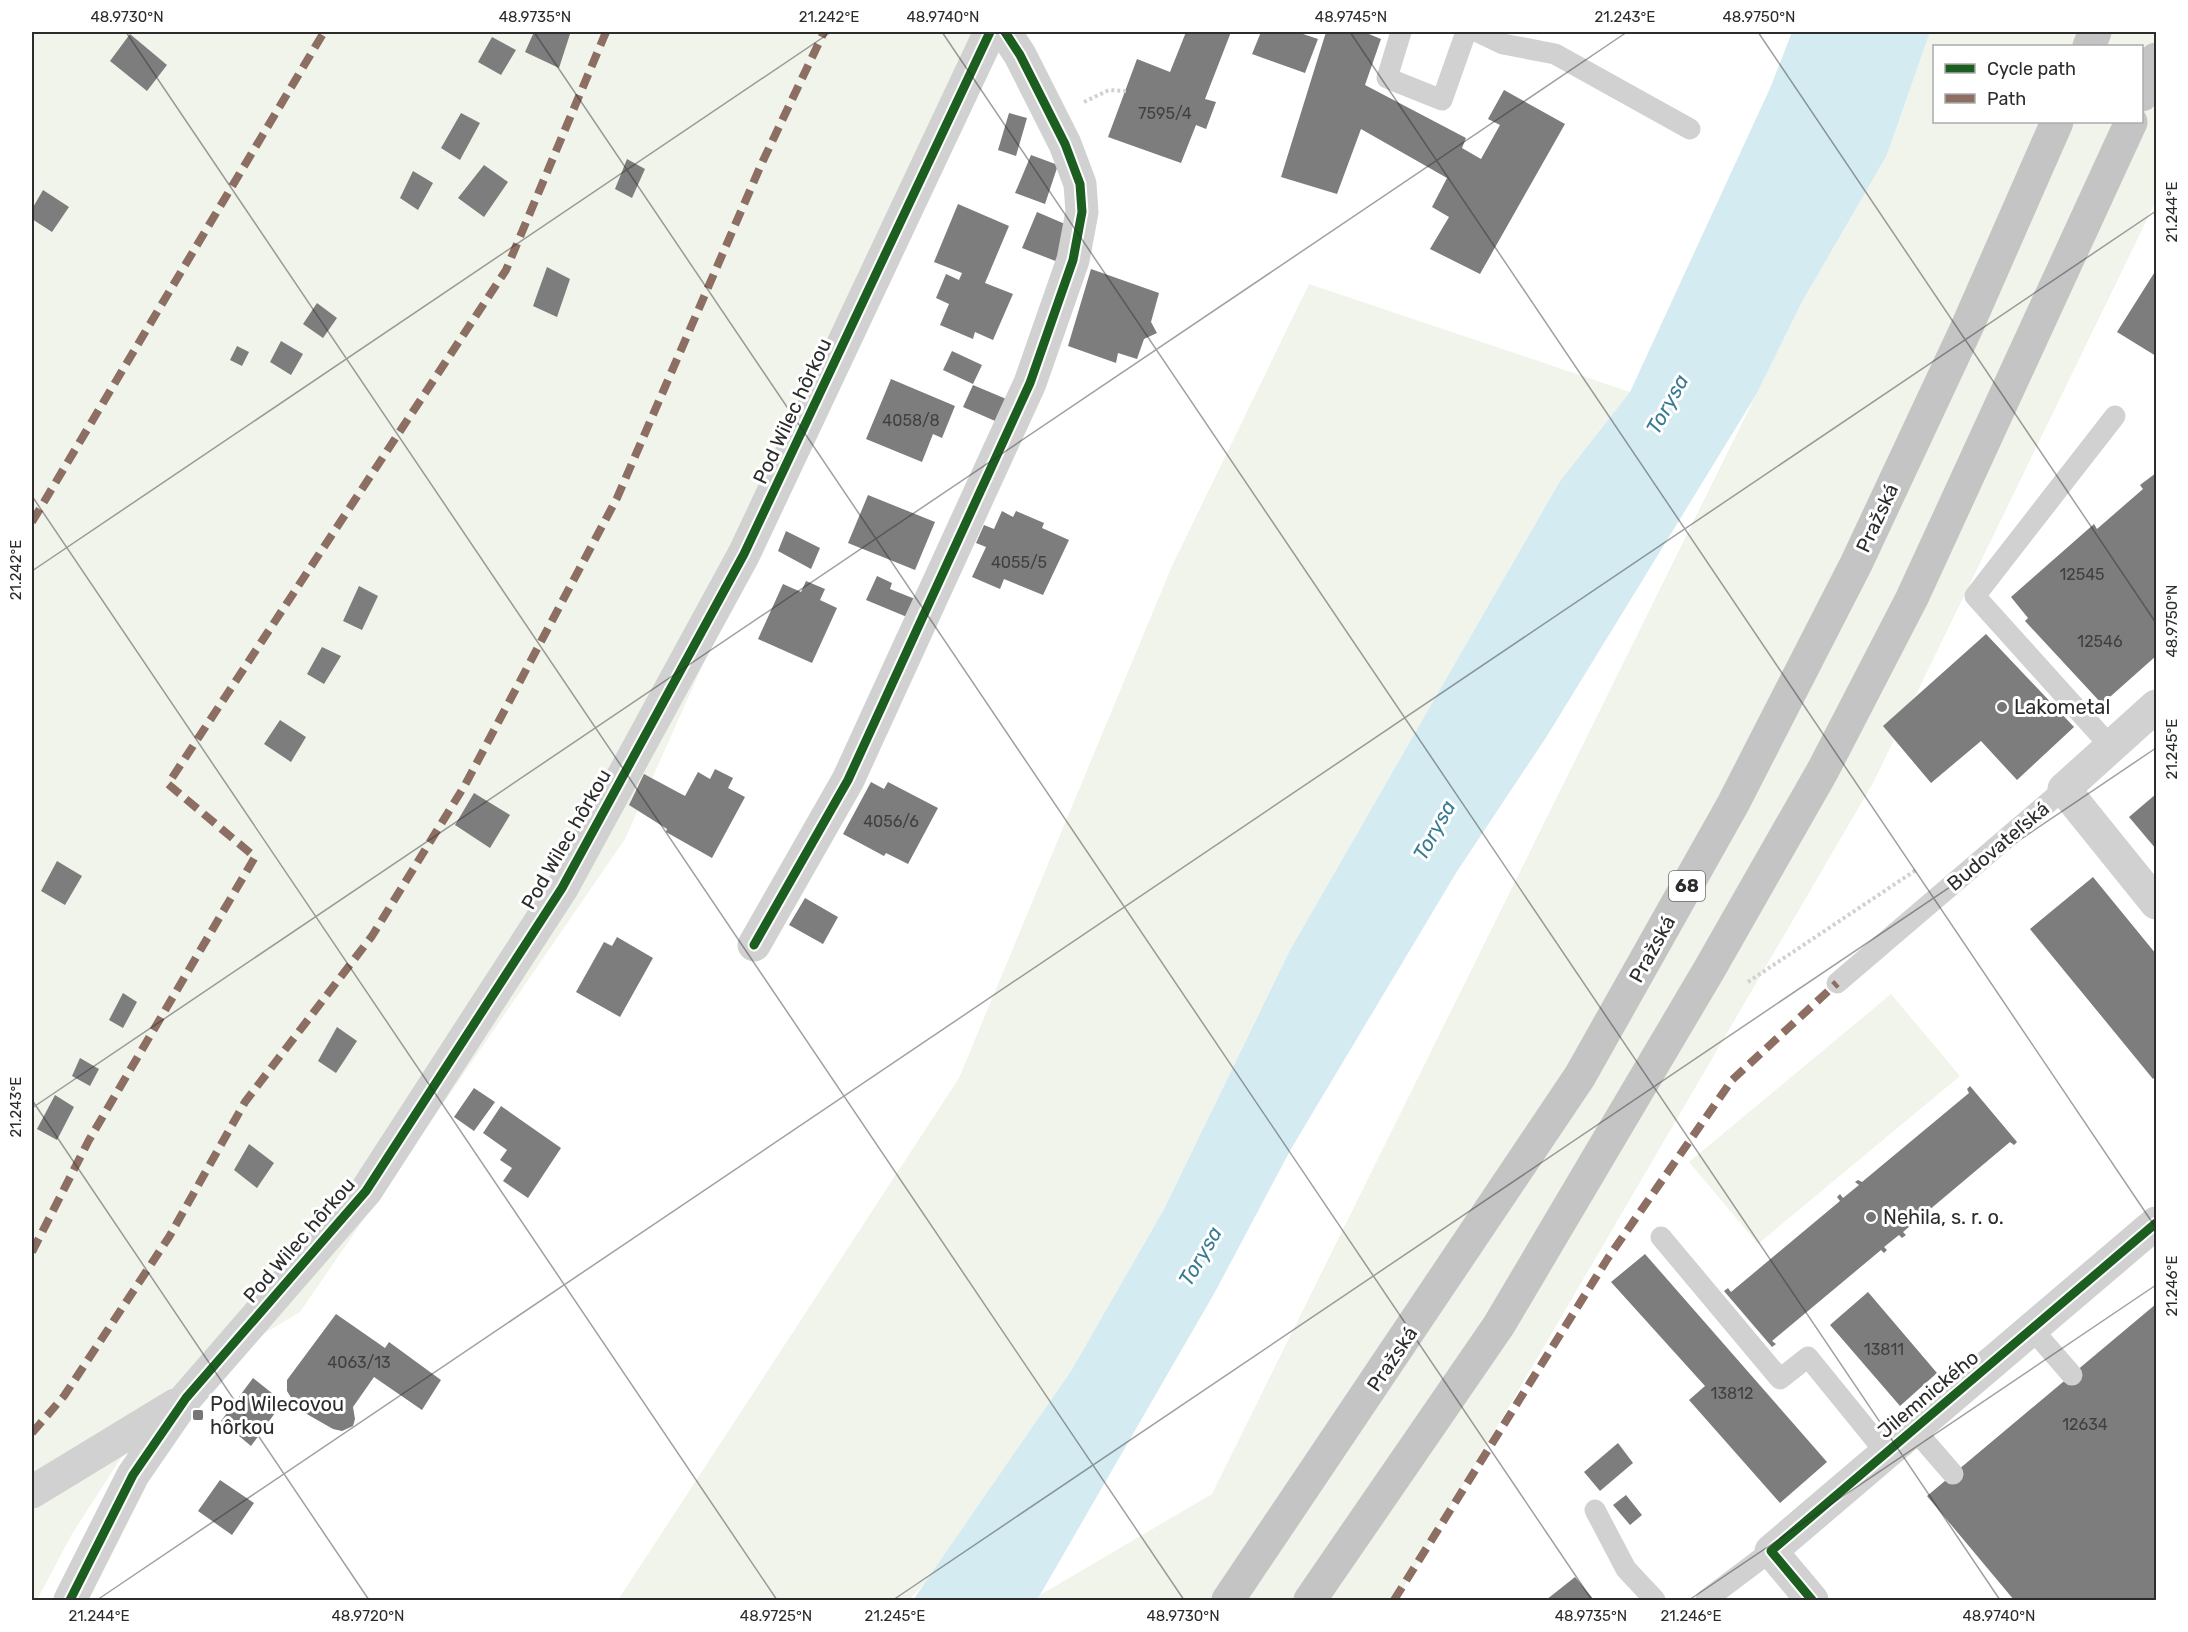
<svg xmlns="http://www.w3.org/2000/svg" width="2188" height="1632" font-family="Rubik,sans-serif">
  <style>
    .green { fill: #f1f4ea; fill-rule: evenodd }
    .water { fill: #d5ebf2 }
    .building { fill: #7d7d7d }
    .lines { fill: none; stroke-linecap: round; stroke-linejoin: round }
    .path { stroke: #d1d1d1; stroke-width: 4; stroke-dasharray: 3 3; stroke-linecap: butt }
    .service { stroke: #d1d1d1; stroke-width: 21 }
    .minor { stroke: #d1d1d1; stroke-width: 33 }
    .primary { stroke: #c4c4c4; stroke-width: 33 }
    .quiet { stroke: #8d6e63; stroke-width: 8; stroke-dasharray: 15 8; stroke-linecap: butt }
    .cycleway-casing { stroke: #fff; stroke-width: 13 }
    .cycleway { stroke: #1b5e20; stroke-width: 9 }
    .ticks { fill: none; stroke: #2c2c2c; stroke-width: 1.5; stroke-opacity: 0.45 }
    .poi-dot { fill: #767676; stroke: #fff; stroke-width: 2 }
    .labels { text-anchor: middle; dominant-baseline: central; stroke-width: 6; stroke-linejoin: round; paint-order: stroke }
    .number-label { font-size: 16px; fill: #404040 }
    .shield { fill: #fff; stroke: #6b6b6b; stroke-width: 1.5 }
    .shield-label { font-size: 18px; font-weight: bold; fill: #2c2c2c }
    .street-label { font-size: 20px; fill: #2c2c2c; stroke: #fff }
    .poi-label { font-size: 20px; fill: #2c2c2c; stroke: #fff; text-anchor: start }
    .water-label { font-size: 21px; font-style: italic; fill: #377c91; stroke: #fff }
    .neatline { fill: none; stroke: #2c2c2c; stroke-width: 2 }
    .ticks-label { font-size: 15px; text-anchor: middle; fill: #2c2c2c }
  </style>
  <rect width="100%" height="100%" fill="#fff"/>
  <path class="green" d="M 32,32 L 999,32 L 884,260 L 625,839 L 300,1312 L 192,1377 L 150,1413 L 72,1534 L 37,1600 L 32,1600 Z
    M 1930,32 L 2156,32 L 2156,201 L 1873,783 L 1396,1600 L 1036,1600 L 1040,1595 L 1212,1494 L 1802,302 L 1887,155 ZM 1934,46 L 2142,46 L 2142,122 L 1934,122 Z
    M 1309,284 L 1630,392 L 1560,481 L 1290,950 L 1164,1209 L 1071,1371 L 934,1573 L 909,1600 L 618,1600 L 959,1078 L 1172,566 Z
    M 1891,994 L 1960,1076 L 1758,1244 L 1689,1162 Z"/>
  <path class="water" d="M 1792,32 L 1930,32 L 1887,155 L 1802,302 L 1756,395 L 1547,736 L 1456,873 L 1291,1149 L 1215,1292 L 1040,1595 L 1036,1600 L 913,1600 L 1071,1371 L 1164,1209 L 1290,950 L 1560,481 L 1630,392 L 1771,86 Z"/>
  <path class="building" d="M 534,32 L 564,32 L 570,34 L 559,68 L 525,52 Z
    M 1186,32 L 1231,32 L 1205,99 L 1216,102 L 1206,129 L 1196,125 L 1181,163 L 1108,137 L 1137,59 L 1170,72 Z
    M 1261,32 L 1297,32 L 1318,39 L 1305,73 L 1252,54 Z
    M 1326,32 L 1364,32 L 1381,39 L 1365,85 L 1466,138 L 1462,148 L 1481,159 L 1500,125 L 1488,119 L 1504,90 L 1565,124 L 1480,274 L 1430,249 L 1449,217 L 1432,207 L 1447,178 L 1361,129 L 1337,194 L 1281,177 Z
    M 130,34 L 167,65 L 147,91 L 110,61 Z
    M 492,37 L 516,50 L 501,75 L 478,62 Z
    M 461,113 L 480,123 L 460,160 L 441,148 Z
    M 1009,113 L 1027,118 L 1016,156 L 998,150 Z
    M 1031,155 L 1058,165 L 1045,204 L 1015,193 Z
    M 627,159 L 645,169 L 632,198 L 615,189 Z
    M 484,165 L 508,182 L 484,217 L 458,198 Z
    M 413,171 L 433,183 L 418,210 L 400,198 Z
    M 43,190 L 69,207 L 52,232 L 32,219 L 32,209 Z
    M 958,204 L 1009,226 L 985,283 L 1013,294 L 993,340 L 975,332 L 973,339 L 940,325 L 949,304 L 936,298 L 946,274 L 959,280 L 962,273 L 934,262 Z
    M 1037,212 L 1072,227 L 1058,262 L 1022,248 Z
    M 547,267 L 570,279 L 557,317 L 533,306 Z
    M 1091,269 L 1159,293 L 1151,322 L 1157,333 L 1144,339 L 1137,359 L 1118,353 L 1116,363 L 1068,346 Z
    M 2156,270 L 2156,356 L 2117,332 Z
    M 317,303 L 337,318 L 323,338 L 303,324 Z
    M 281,341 L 303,354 L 291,375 L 270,362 Z
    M 237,346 L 249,352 L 242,366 L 230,360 Z
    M 952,351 L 982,365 L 973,384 L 943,370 Z
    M 891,379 L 955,406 L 942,438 L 933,434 L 922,462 L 866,439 Z
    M 973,385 L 1011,401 L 1002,424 L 963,407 Z
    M 2156,473 L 2156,656 L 2102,704 L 2025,621 L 2028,618 L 2011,597 L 2094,524 L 2097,529 L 2143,489 L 2140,485 Z
    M 868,495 L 935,522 L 915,570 L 848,543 Z
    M 1002,511 L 1013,517 L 1016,511 L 1044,523 L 1042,528 L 1069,540 L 1043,595 L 1004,579 L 1000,589 L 972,577 L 986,547 L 976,543 L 984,525 L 994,529 Z
    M 786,531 L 820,548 L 811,569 L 778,551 Z
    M 877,576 L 892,583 L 890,589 L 915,599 L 907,617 L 866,600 Z
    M 806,581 L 825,589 L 820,600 L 837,608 L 812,663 L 758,639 L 783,584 L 801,592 Z
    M 359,586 L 378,596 L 362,630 L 343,621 Z
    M 1986,634 L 2074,727 L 2017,780 L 1981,741 L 1931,783 L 1883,726 Z
    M 322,647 L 341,656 L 324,684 L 307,674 Z
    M 280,720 L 306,737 L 291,762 L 264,744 Z
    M 715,769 L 733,778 L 728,788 L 745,797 L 712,858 L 666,832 L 667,829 L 629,805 L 644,774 L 685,796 L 698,772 L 710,779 Z
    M 871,782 L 884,789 L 888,782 L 938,808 L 908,864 L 886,853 L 884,856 L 843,834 Z
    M 474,793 L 510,815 L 490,848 L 455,825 Z
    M 2156,794 L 2156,849 L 2129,817 Z
    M 57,861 L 82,876 L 65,905 L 41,891 Z
    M 2093,877 L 2156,954 L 2156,1076 L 2153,1079 L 2030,929 Z
    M 805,898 L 838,917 L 823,944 L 789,925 Z
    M 617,937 L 653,958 L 620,1017 L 576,992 L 604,942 L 612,946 Z
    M 123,993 L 137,1002 L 123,1028 L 109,1020 Z
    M 337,1027 L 357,1041 L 336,1073 L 318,1061 Z
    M 80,1058 L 99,1069 L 90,1086 L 72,1076 Z
    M 1970,1086 L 2017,1142 L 2014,1145 L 2010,1142 L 1903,1232 L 1906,1235 L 1902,1238 L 1899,1235 L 1884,1247 L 1887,1250 L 1884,1253 L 1881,1250 L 1772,1341 L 1776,1344 L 1772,1347 L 1724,1291 L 1728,1288 L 1731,1292 L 1840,1201 L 1837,1197 L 1840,1194 L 1843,1198 L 1859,1185 L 1855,1182 L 1858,1180 L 1862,1182 L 1969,1093 L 1967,1089 Z
    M 474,1088 L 495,1102 L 474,1131 L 454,1117 Z
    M 55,1095 L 74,1107 L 57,1140 L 37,1129 Z
    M 501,1106 L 561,1148 L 528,1198 L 503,1181 L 512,1168 L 500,1160 L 507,1150 L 483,1133 Z
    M 249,1144 L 274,1163 L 257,1188 L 234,1170 Z
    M 1645,1254 L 1827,1462 L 1780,1503 L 1689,1400 L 1705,1386 L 1611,1282 Z
    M 1868,1292 L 1937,1373 L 1900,1406 L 1830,1325 Z
    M 2156,1304 L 2156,1600 L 2014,1600 L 1927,1496 Z
    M 336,1314 L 385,1348 L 389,1342 L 441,1380 L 422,1410 L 374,1377 L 353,1407 L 355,1419 L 353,1426 L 342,1431 L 333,1429 L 298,1409 L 287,1391 L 287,1380 Z
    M 253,1378 L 283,1402 L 251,1446 L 221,1421 Z
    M 1618,1443 L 1633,1463 L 1600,1491 L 1584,1472 Z
    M 220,1480 L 254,1503 L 232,1535 L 198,1511 Z
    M 1626,1495 L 1642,1515 L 1630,1525 L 1613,1505 Z
    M 1575,1577 L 1594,1600 L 1546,1600 Z"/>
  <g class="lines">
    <path class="path" d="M 1084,102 L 1109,90 L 1126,91
      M 1748,982 L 1916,870"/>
    <path class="service" d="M 1401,32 L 1387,78 L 1442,100 L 1466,32
      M 1478,32 L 1503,44 L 1555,54 L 1690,129
      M 2111,747 L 1975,596 L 2115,416
      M 1837,983 L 2064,789
      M 1661,1237 L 1780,1379 L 1808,1357 L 1886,1453
      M 2032,1329 L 2072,1375
      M 1914,1429 L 1953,1474
      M 1595,1510 L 1626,1569 L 1655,1600
      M 1706,1600 L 1771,1551"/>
    <path class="minor" d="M 2156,706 L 2064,789 L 2156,903
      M 754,945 L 848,780 L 1030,383 L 1073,260 L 1082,212 L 1080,184 L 1065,144 L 1020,55 L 1005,32
      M 32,1492 L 175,1405
      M 70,1600 L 133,1475 L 186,1398 L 366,1191 L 562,888 L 744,554 L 990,32
      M 1812,1600 L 1771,1551 L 2156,1223"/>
    <path class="primary" d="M 2089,46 L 2095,32
      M 2142,95 L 2156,59
      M 1228,1600 L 1580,1076 L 1733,804 L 1856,564 L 1967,327 L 2057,122
      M 1310,1600 L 1499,1325 L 1709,970 L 1823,770 L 1912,598 L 2131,122"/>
    <path class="quiet" d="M 32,522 L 324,32
      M 32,1252 L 89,1140 L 255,857 L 168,784 L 506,270 L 606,32
      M 32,1433 L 64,1396 L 169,1237 L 245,1102 L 372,936 L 465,785 L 617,498 L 761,165 L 824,32
      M 1394,1600 L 1608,1258 L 1732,1080 L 1837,983"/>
    <g class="cycleway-casing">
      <path id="cycleway" d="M 754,945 L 848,780 L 1030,383 L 1073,260 L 1082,212 L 1080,184 L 1065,144 L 1020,55 L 1005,32
        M 70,1600 L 133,1475 L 186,1398 L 366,1191 L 562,888 L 744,554 L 990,32
        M 1812,1600 L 1771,1551 L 2156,1223"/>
    </g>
    <use href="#cycleway" class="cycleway"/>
  </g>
  <path class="ticks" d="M 126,32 L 1184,1600M 534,32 L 1592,1600M 942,32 L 2000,1600M 1350,32 L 2156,1228M 1758,32 L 2156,623M 32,34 L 35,32M 32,496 L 777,1600M 32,571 L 831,32M 32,1100 L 369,1600M 32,1108 L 1627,32M 97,1600 L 2156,211M 893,1600 L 2156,748M 1689,1600 L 2156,1285"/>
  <g class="poi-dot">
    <circle cx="2002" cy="707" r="6"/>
    <circle cx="1871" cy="1217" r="6"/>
    <rect x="192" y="1409" width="12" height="12" rx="3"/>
  </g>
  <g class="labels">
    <g class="number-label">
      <text x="1165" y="113">7595/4</text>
      <text x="911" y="420">4058/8</text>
      <text x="1019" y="562">4055/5</text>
      <text x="2082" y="574">12545</text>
      <text x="2100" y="641">12546</text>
      <text x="891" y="821">4056/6</text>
      <text x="1884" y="1349">13811</text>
      <text x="359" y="1362">4063/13</text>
      <text x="1732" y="1393">13812</text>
      <text x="2085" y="1424">12634</text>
    </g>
    <rect class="shield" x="1669" y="871" width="36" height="30" rx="4.5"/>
    <g class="shield-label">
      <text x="1687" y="886">68</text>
    </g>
    <g class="street-label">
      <text transform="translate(792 411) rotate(-65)">Pod Wilec hôrkou</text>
      <text transform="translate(1877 518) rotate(-65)">Pražská</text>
      <text transform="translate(566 839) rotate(-60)">Pod Wilec hôrkou</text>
      <text transform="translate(1998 846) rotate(-40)">Budovateľská</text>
      <text transform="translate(1652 949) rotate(-61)">Pražská</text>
      <text transform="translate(299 1240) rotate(-49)">Pod Wilec hôrkou</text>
      <text transform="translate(1392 1359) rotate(-56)">Pražská</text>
      <text transform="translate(1928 1394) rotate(-40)">Jilemnického</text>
    </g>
    <g class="poi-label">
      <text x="2014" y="707">Lakometal</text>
      <text x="1883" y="1217">Nehila, s. r. o.</text>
      <text x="210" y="1404">Pod Wilecovou<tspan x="210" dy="23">hôrkou</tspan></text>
    </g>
    <g class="water-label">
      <text transform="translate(1667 404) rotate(-61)">Torysa</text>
      <text transform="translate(1434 830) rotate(-61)">Torysa</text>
      <text transform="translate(1200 1256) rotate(-60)">Torysa</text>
    </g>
  </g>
  <rect width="2188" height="1632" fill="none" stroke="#ffffff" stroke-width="66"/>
  <rect x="1933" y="45" width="210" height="78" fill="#ffffff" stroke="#ababab" stroke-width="1.5"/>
  <rect x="1945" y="64" width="30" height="9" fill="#1b5e20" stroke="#ababab" stroke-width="1.5"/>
  <text x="1987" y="75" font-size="18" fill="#2c2c2c">Cycle path</text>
  <rect x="1945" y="94" width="30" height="9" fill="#8d6e63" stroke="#ababab" stroke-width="1.5"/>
  <text x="1987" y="105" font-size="18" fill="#2c2c2c">Path</text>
  <rect x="33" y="33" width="2122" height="1566" class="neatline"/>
  <g class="ticks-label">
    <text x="127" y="22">48.9730°N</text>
    <text x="535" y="22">48.9735°N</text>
    <text x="829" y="22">21.242°E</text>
    <text x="943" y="22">48.9740°N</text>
    <text x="1351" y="22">48.9745°N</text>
    <text x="1625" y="22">21.243°E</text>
    <text x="1759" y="22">48.9750°N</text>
    <text transform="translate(2172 212) rotate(-90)" y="5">21.244°E</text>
    <text transform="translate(16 570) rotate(-90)" y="5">21.242°E</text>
    <text transform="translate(2172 621) rotate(-90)" y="5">48.9750°N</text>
    <text transform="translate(2172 749) rotate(-90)" y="5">21.245°E</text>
    <text transform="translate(16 1107) rotate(-90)" y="5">21.243°E</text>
    <text transform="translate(2172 1286) rotate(-90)" y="5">21.246°E</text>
    <text x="99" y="1621">21.244°E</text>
    <text x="368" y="1621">48.9720°N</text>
    <text x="776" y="1621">48.9725°N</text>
    <text x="895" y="1621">21.245°E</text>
    <text x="1183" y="1621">48.9730°N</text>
    <text x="1591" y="1621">48.9735°N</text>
    <text x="1691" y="1621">21.246°E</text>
    <text x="1999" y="1621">48.9740°N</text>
  </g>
</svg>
